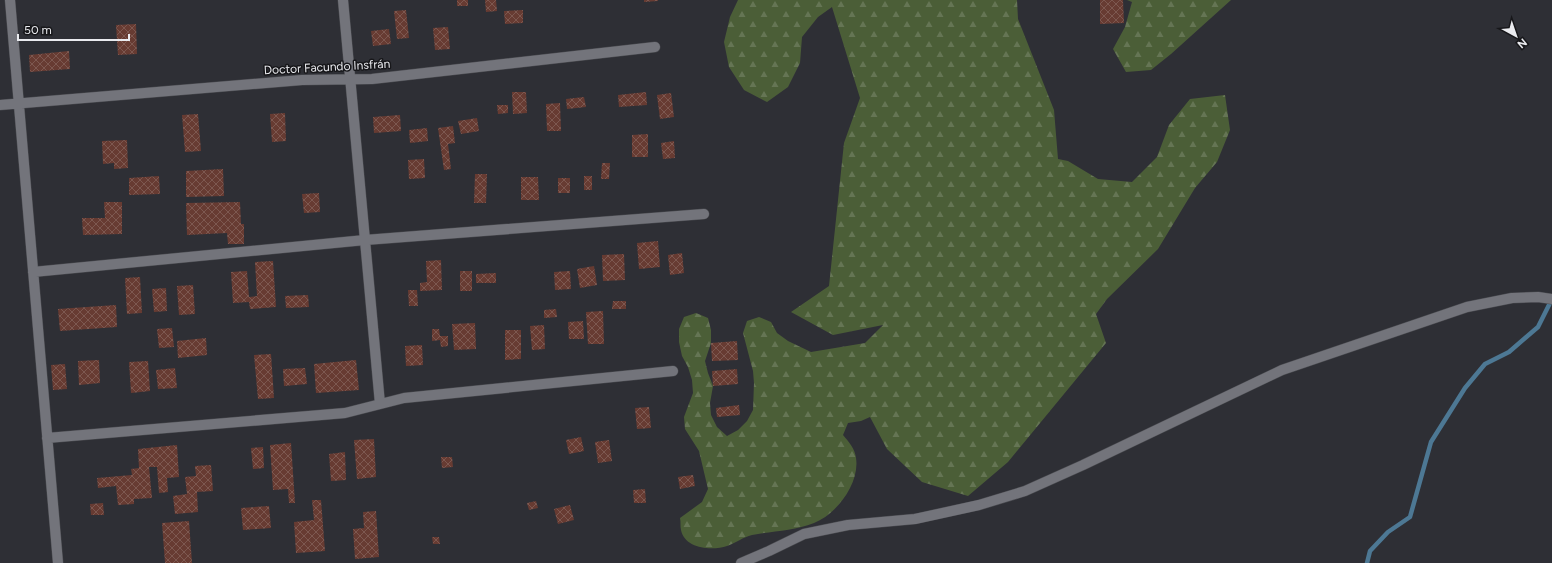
<svg xmlns="http://www.w3.org/2000/svg" width="1552" height="563" font-family="Figtree,sans-serif">
  <style>
    .forest { fill: url(#forest-firs) }
    .lines { fill: none; stroke-linecap: round; stroke-linejoin: round }
    .stream { stroke: #4d7894; stroke-width: 4.5 }
    .building { fill: url(#building-cross-hatch) }
    .minor-casing { stroke: #494a4f; stroke-width: 11 }
    .minor { stroke: #73747b; stroke-width: 10 }
    .labels { text-anchor: middle; dominant-baseline: central; stroke-width: 3; stroke-linejoin: round; paint-order: stroke }
    .street-label { font-size: 12px; fill: #eaebef; stroke: #17171a }
  </style>
  <defs>
    <pattern id="forest-firs" width="22" height="20" patternUnits="userSpaceOnUse"><rect width="22" height="20" fill="#4b5e37"/><path d="M5 1l3.5 6h-7zM16 11l3.5 6h-7z" fill="#657554"/></pattern>
    <pattern id="building-cross-hatch" width="8" height="8" patternUnits="userSpaceOnUse"><rect width="8" height="8" fill="#673b32"/><path d="M0 0l8 8M0 8l8-8" fill="none" stroke="#7d5850"/></pattern>
  </defs>
  <rect width="100%" height="100%" fill="#2e2f35"/>
  <path class="forest" d="M 738,0 L 1017,0 L 1018,19 L 1054,110 L 1058,159 L 1068,161 L 1098,179 L 1132,182 L 1157,157 L 1169,125 L 1190,99 L 1225,95 L 1230,130 L 1217,162 L 1195,188 L 1158,249 L 1107,299 L 1096,314 L 1106,343 L 1008,462 L 968,496 L 922,482 L 887,449 L 870,417 L 861,421 L 848,423 L 843,435 C 849,442 855,449 856,458 C 860,483 837,514 814,523 C 794,531 773,531 752,535 C 743,537 736,543 727,546 C 712,551 685,549 681,530 C 680,526 681,522 680,518 L 702,502 L 708,489 L 699,451 L 685,429 L 684,417 L 693,393 L 692,380 L 688,367 L 682,356 L 679,342 L 679,329 L 684,317 L 696,313 L 708,318 L 711,330 L 711,343 L 705,361 L 708,373 L 713,386 L 710,403 L 711,415 L 717,427 L 727,436 L 738,430 L 747,421 L 753,410 L 754,383 L 753,371 L 743,333 L 747,321 L 759,317 L 771,322 L 777,333 L 788,341 L 811,352 L 865,343 L 883,325 L 833,335 L 791,312 L 829,286 L 844,143 L 860,98 L 832,7 L 818,17 L 802,37 L 800,63 L 788,87 L 767,102 L 744,90 L 729,67 L 724,42 L 730,17 Z
    M 1127,0 L 1231,0 L 1171,54 L 1151,70 L 1126,72 L 1113,49 L 1125,27 L 1132,2 Z"/>
  <g class="lines">
    <path class="stream" d="M 1367,563 L 1370,551 L 1388,532 L 1410,517 L 1431,442 L 1465,388 L 1485,364 L 1509,352 L 1538,327 L 1552,299"/>
  </g>
  <path class="building" d="M 457,0 L 468,0 L 468,6 L 457,6 Z
    M 485,0 L 496,0 L 497,11 L 486,12 Z
    M 644,0 L 658,0 L 658,1 L 644,2 Z
    M 1100,0 L 1123,0 L 1124,23 L 1100,24 Z
    M 406,10 L 409,38 L 397,39 L 394,11 Z
    M 523,10 L 523,23 L 505,24 L 504,11 Z
    M 136,24 L 137,54 L 118,55 L 116,25 Z
    M 448,27 L 450,49 L 435,50 L 433,28 Z
    M 389,29 L 391,44 L 373,46 L 371,31 Z
    M 69,51 L 70,69 L 30,72 L 29,55 Z
    M 512,92 L 526,92 L 527,113 L 513,114 Z
    M 646,92 L 647,105 L 619,107 L 618,95 Z
    M 671,93 L 674,117 L 660,119 L 657,95 Z
    M 584,97 L 586,107 L 567,109 L 566,99 Z
    M 560,103 L 561,131 L 547,131 L 546,104 Z
    M 497,105 L 508,105 L 508,113 L 498,114 Z
    M 285,113 L 286,141 L 272,142 L 270,114 Z
    M 198,114 L 201,151 L 185,152 L 182,115 Z
    M 400,115 L 401,131 L 374,133 L 373,117 Z
    M 477,118 L 479,131 L 461,134 L 458,121 Z
    M 453,126 L 455,143 L 448,144 L 451,169 L 444,170 L 438,128 Z
    M 427,128 L 428,141 L 410,143 L 409,130 Z
    M 648,134 L 648,157 L 632,157 L 632,135 Z
    M 127,140 L 128,168 L 114,169 L 114,163 L 103,164 L 102,141 Z
    M 674,141 L 675,158 L 663,159 L 661,143 Z
    M 424,159 L 425,178 L 409,179 L 408,160 Z
    M 602,163 L 610,163 L 609,179 L 601,179 Z
    M 223,169 L 224,196 L 186,197 L 186,171 Z
    M 475,174 L 487,174 L 486,203 L 474,203 Z
    M 159,176 L 160,194 L 129,195 L 129,178 Z
    M 584,176 L 592,176 L 592,190 L 584,190 Z
    M 521,177 L 538,177 L 539,200 L 521,200 Z
    M 558,178 L 570,178 L 570,193 L 558,193 Z
    M 319,193 L 320,212 L 304,213 L 302,194 Z
    M 104,202 L 122,202 L 122,234 L 83,235 L 82,218 L 105,218 Z
    M 240,202 L 241,224 L 244,224 L 244,244 L 228,244 L 227,233 L 187,235 L 186,203 Z
    M 658,241 L 660,267 L 639,269 L 637,243 Z
    M 682,253 L 684,273 L 670,275 L 668,255 Z
    M 624,254 L 625,280 L 603,281 L 602,255 Z
    M 441,260 L 442,290 L 420,291 L 420,283 L 427,282 L 426,261 Z
    M 273,261 L 276,307 L 250,309 L 249,302 L 233,303 L 231,272 L 247,271 L 249,297 L 257,296 L 255,262 Z
    M 594,266 L 597,285 L 580,288 L 577,269 Z
    M 460,271 L 472,271 L 472,291 L 460,291 Z
    M 570,271 L 571,289 L 555,290 L 554,272 Z
    M 496,273 L 496,283 L 476,283 L 476,274 Z
    M 140,277 L 142,313 L 127,314 L 125,278 Z
    M 193,285 L 195,314 L 179,315 L 177,286 Z
    M 166,288 L 167,311 L 154,312 L 152,289 Z
    M 408,290 L 417,290 L 418,306 L 409,306 Z
    M 308,295 L 309,307 L 286,308 L 285,296 Z
    M 613,301 L 626,301 L 626,309 L 612,309 Z
    M 116,305 L 117,327 L 60,331 L 58,309 Z
    M 556,309 L 557,317 L 544,318 L 544,310 Z
    M 603,311 L 604,344 L 588,344 L 586,312 Z
    M 583,321 L 584,339 L 569,339 L 568,322 Z
    M 475,323 L 476,349 L 454,350 L 452,324 Z
    M 544,325 L 545,349 L 532,350 L 530,326 Z
    M 172,328 L 174,347 L 159,348 L 157,329 Z
    M 432,329 L 439,329 L 440,336 L 448,336 L 448,346 L 441,347 L 440,340 L 432,341 Z
    M 505,330 L 521,330 L 521,359 L 505,360 Z
    M 206,338 L 207,355 L 178,358 L 177,341 Z
    M 737,341 L 738,360 L 712,361 L 711,343 Z
    M 422,345 L 423,365 L 406,366 L 405,346 Z
    M 271,354 L 274,398 L 258,399 L 254,355 Z
    M 99,360 L 100,383 L 79,385 L 78,361 Z
    M 356,360 L 359,390 L 316,393 L 314,364 Z
    M 148,361 L 150,391 L 131,393 L 129,362 Z
    M 65,364 L 67,389 L 53,390 L 51,365 Z
    M 175,368 L 177,388 L 158,389 L 156,370 Z
    M 305,368 L 307,384 L 284,386 L 283,369 Z
    M 737,369 L 738,384 L 713,386 L 712,371 Z
    M 739,405 L 740,415 L 717,417 L 716,408 Z
    M 649,407 L 651,428 L 637,429 L 635,408 Z
    M 581,437 L 584,451 L 569,454 L 566,440 Z
    M 374,439 L 376,477 L 357,479 L 354,440 Z
    M 609,440 L 612,461 L 598,463 L 595,442 Z
    M 291,443 L 295,503 L 289,503 L 288,489 L 273,490 L 270,445 Z
    M 177,445 L 179,477 L 167,478 L 168,492 L 159,493 L 157,467 L 149,467 L 152,498 L 134,499 L 134,504 L 118,505 L 116,486 L 98,488 L 97,478 L 132,475 L 131,469 L 139,468 L 138,449 Z
    M 263,447 L 264,468 L 253,469 L 251,448 Z
    M 345,452 L 346,480 L 331,481 L 329,454 Z
    M 441,457 L 452,457 L 453,467 L 442,468 Z
    M 211,465 L 213,491 L 197,492 L 198,512 L 175,514 L 173,496 L 187,494 L 185,477 L 196,476 L 195,466 Z
    M 693,475 L 695,486 L 680,489 L 678,477 Z
    M 645,489 L 646,503 L 634,503 L 633,490 Z
    M 312,500 L 321,500 L 325,551 L 296,553 L 294,522 L 314,520 Z
    M 536,501 L 538,508 L 529,510 L 527,503 Z
    M 103,503 L 104,515 L 91,515 L 90,504 Z
    M 570,505 L 574,520 L 558,524 L 554,509 Z
    M 269,506 L 271,528 L 243,530 L 241,508 Z
    M 376,511 L 379,557 L 355,559 L 353,529 L 364,528 L 363,512 Z
    M 189,521 L 192,563 L 165,563 L 162,523 Z
    M 432,537 L 439,537 L 440,544 L 433,544 Z"/>
  <g class="lines">
    <g class="minor-casing">
      <path id="minor" d="M 10,0 L 58,563
        M 343,0 L 380,404
        M 0,105 L 302,80 L 372,79 L 655,47
        M 33,272 L 365,240 L 704,214
        M 47,438 L 345,413 L 404,398 L 673,371
        M 741,563 L 769,551 L 804,534 L 848,525 L 915,519 L 979,505 L 1025,491 L 1083,465 L 1282,370 L 1467,307 L 1512,298 L 1538,297 L 1552,299"/>
    </g>
    <use href="#minor" class="minor"/>
  </g>
  <g class="labels">
    <g class="street-label">
      <text transform="translate(327 67) rotate(-3)">Doctor Facundo Insfrán</text>
    </g>
  </g>
  <g transform="translate(1516 36) rotate(140)" stroke="#17171a" stroke-width="3" paint-order="stroke">
  <path d="M0-3L7 15L0 10L-7 15Z" fill="#eaebef"/>
  <text y="-6" font-size="11" font-weight="bold" text-anchor="middle" fill="#eaebef">N</text>
  </g>
  <path d="M18 34v6h111v-6" fill="none" stroke="#eaebef" stroke-width="2"/>
  <text x="24" y="34" font-size="12" fill="#eaebef" stroke="#17171a" stroke-width="3" paint-order="stroke">50 m</text>
</svg>
